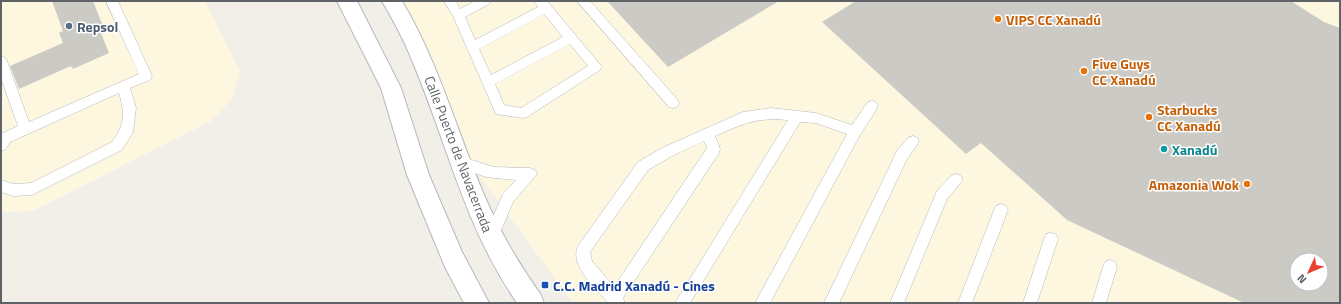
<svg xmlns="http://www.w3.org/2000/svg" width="1341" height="304" font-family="'Titillium Web',sans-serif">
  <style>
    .commercial { fill: #fef7e0; fill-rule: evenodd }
    .building { fill: #cccac5; fill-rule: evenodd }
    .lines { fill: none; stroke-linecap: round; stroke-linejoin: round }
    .service-casing { stroke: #b5b8bc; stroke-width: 1 }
    .tertiary-casing { stroke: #b5b8bc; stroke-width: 2 }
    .service { fill: #fff; fill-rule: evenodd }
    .tertiary { fill: #fff; fill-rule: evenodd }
    .food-dot { fill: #e8710a; stroke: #fff; stroke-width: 1.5 }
    .service-dot { fill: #5c6f8a; stroke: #fff; stroke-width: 1.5 }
    .culture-dot { fill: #0f9aa8; stroke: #fff; stroke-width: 1.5 }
    .transit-dot { fill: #1a4fb4; stroke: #fff; stroke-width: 1.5 }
    .labels { text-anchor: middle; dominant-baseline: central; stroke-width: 3; stroke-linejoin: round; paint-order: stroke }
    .food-label { font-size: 14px; font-weight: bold; fill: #c56008; stroke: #fff; text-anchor: start }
    .service-label { font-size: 14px; font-weight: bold; fill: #4e5e75; stroke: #fff; text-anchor: start }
    .culture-label { font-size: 14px; font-weight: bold; fill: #0d838f; stroke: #fff; text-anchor: start }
    .street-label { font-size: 14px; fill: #5f6368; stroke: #fff }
    .transit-label { font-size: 14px; font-weight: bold; fill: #164399; stroke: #fff; text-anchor: start }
  </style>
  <rect width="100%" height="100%" fill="#f1efe8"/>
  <path class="commercial" d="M 1,1 L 205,1 L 240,72 L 232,99 L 211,121 L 33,211 L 6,212 L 1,210 Z
    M 388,1 L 1340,1 L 1340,303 L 573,303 L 467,159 ZM 1297,260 L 1321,260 L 1321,284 L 1297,284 Z"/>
  <path class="building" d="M 52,1 L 93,1 L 105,31 L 101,33 L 109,53 L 73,69 L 71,66 L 19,89 L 10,66 L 63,43 L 59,33 L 63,31 Z
    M 607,1 L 779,1 L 668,67 Z
    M 856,1 L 1291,1 L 1324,22 L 1340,28 L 1340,303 L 1244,303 L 1067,220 L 981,143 L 966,154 L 822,22 ZM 1297,260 L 1321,260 L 1321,284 L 1297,284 Z"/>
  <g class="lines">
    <g class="service-casing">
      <path id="service" d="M 106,1 L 118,1 L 152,76 L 150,80 L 130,88 L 136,108 L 133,132 L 122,150 L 32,195 L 13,196 L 1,192 L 1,180 L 13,184 L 31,183 L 112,142 C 125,125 125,113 119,93 L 10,142 L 6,149 L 1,151 L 1,134 L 18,126 L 1,78 L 1,56 L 5,58 L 7,61 L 29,122 L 139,74 Z
        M 444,1 L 456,1 L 460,9 L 475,1 L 491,1 L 489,4 L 465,17 L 475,40 L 538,7 L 534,1 L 547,1 L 602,67 L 600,70 L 527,117 L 523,118 L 496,114 L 453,16 ZM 544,14 L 563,37 L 491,75 L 479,49 ZM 570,44 L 588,66 L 521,108 L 504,105 L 495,84 Z
        M 577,1 L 590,1 L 677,99 L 679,103 L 677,107 L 673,108 L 669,107 Z
        M 872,101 L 876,102 L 878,106 L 876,110 L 860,135 L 770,303 L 755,303 L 847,134 L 816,123 L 800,122 L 690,303 L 675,303 L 788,120 C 756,117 743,124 715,136 L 720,149 L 719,153 L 623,298 L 625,303 L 608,303 C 597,288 569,267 578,246 L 638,162 L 662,148 L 743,112 L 771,108 L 816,113 L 852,125 L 868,102 ZM 704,141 L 707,148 L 614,287 L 592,261 L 590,252 L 648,170 L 672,156 Z
        M 913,136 L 918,138 L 919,142 L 907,159 L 839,303 L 824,303 L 897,151 L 908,138 Z
        M 459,156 L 494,167 L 530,168 L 535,170 L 537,174 L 513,202 L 496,242 L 491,243 L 486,242 L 484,237 L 503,194 L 516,180 L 486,177 L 454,166 L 452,162 L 454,158 Z
        M 956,174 L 961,176 L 963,180 L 947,199 L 904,303 L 890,303 L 937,191 L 951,176 Z
        M 1001,204 L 1006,206 L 1008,210 L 972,303 L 958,303 L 994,210 L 996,206 Z
        M 1051,233 L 1056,234 L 1058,239 L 1037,303 L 1023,303 L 1044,239 L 1046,234 Z
        M 1110,260 L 1115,262 L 1117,267 L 1106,303 L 1092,303 L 1103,267 L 1105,262 Z"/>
    </g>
    <g class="tertiary-casing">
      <path id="tertiary" d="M 337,1 L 357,1 L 401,88 L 429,175 L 462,252 L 489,303 L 464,303 L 445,267 L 407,175 L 381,88 Z
        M 382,1 L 402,1 C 439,63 457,132 485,197 C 500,232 519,264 541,295 L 544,303 L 517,303 C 464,226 447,142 411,58 C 403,38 393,20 382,1 Z"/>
    </g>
    <use href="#service" class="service"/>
    <use href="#tertiary" class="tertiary"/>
  </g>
  <g class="food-dot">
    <circle cx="998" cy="19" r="4"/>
    <circle cx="1084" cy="71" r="4"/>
    <circle cx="1149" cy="117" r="4"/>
    <circle cx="1247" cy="184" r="4"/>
  </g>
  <circle class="service-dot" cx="69" cy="26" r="4"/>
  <circle class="culture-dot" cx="1164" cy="149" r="4"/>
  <rect class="transit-dot" x="541" y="281" width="8" height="8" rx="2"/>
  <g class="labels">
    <g class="food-label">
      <text x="1006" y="19">VIPS CC Xanadú</text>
      <text x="1092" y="63">Five Guys<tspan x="1092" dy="16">CC Xanadú</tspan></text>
      <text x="1157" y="109">Starbucks<tspan x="1157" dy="16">CC Xanadú</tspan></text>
      <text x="1239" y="184" text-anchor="end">Amazonia Wok</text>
    </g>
    <g class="service-label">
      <text x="77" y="26">Repsol</text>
    </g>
    <g class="culture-label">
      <text x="1172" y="149">Xanadú</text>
    </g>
    <g class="street-label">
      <text transform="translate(459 154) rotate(69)">Calle Puerto de Navacerrada</text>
    </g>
    <g class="transit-label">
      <text x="553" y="285">C.C. Madrid Xanadú - Cines</text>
    </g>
  </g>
  <rect width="1341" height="304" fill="none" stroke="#5f6368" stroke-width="4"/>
  <g transform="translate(1309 272) rotate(226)"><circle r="19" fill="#ffffff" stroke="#bfc1c3"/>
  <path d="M0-3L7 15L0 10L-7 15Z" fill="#ea4335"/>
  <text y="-6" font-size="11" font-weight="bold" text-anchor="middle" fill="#5f6368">N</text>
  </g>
</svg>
